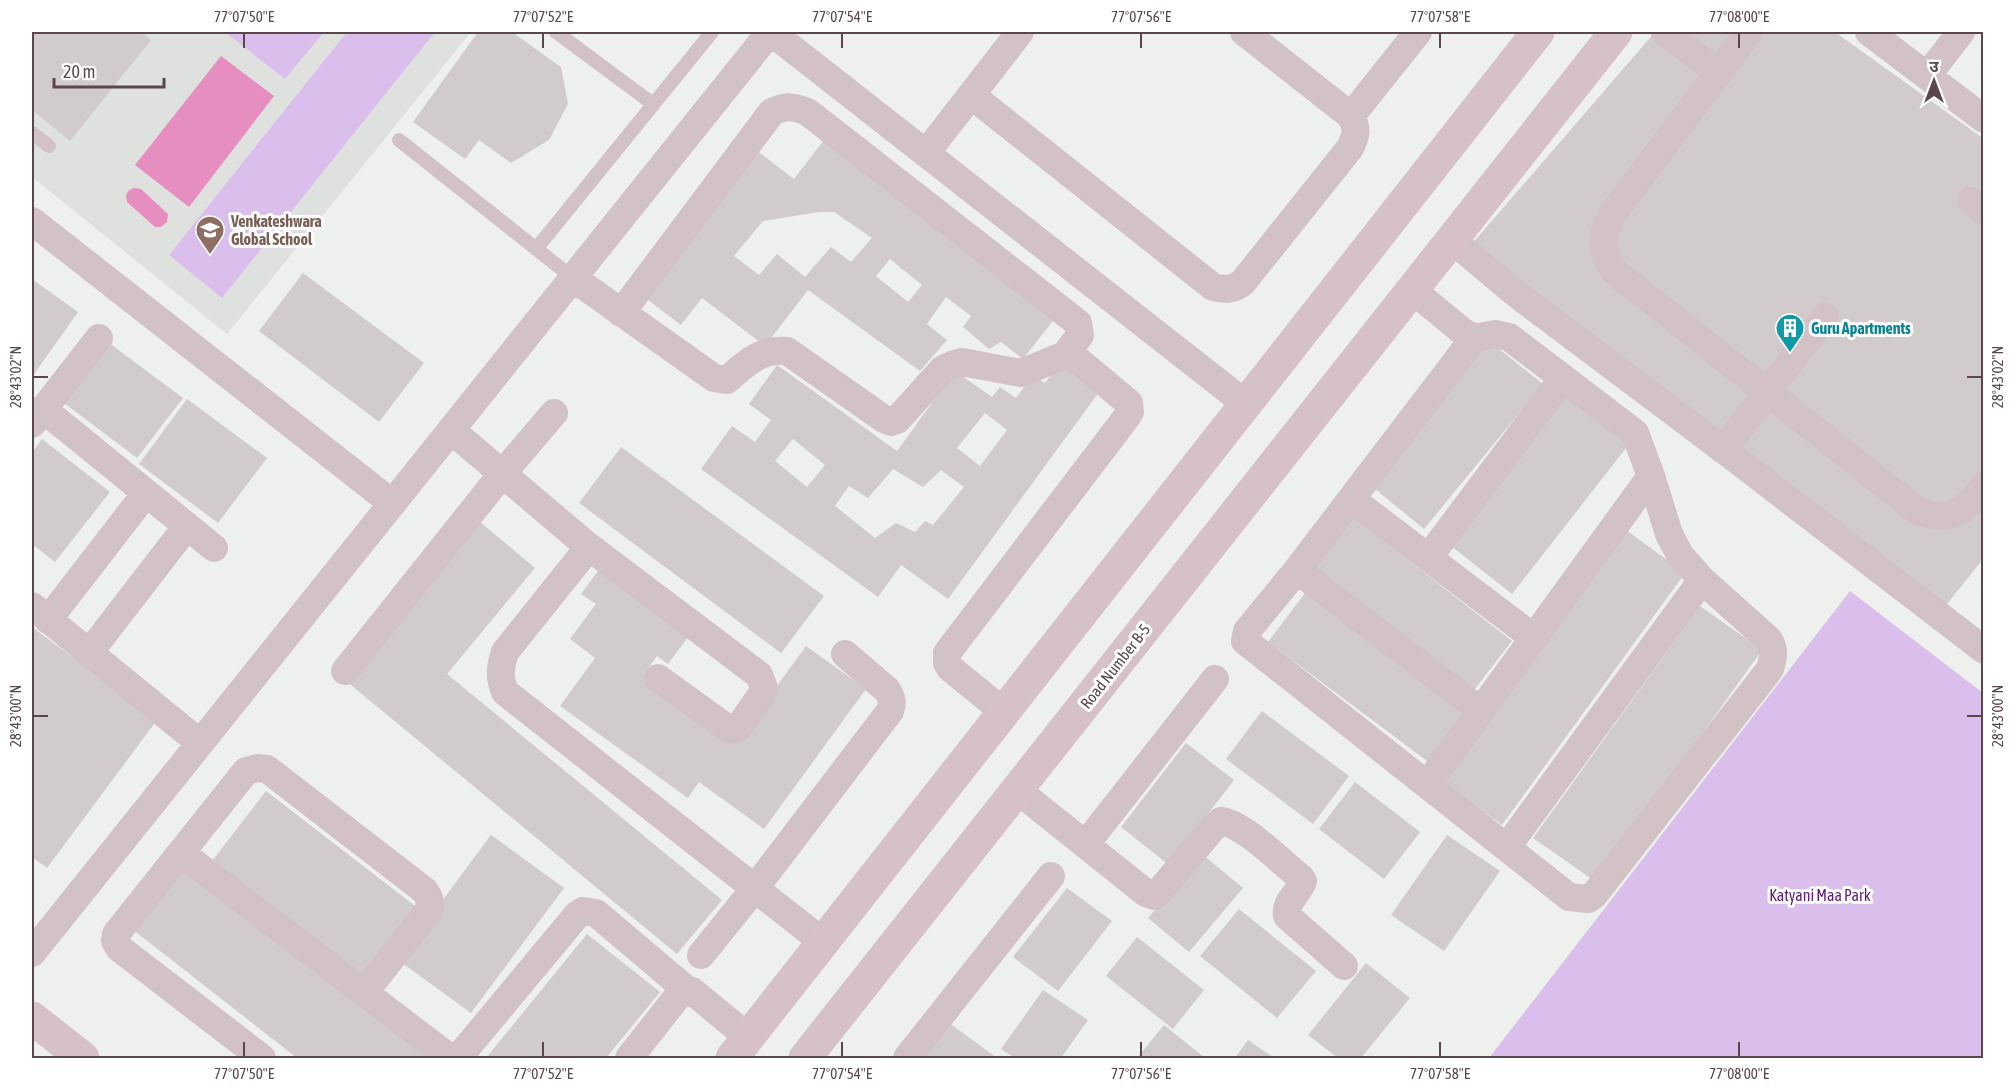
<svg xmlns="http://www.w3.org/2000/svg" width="2015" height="1090" font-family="'Asap Condensed','Noto Sans Devanagari',sans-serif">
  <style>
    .education { fill: #dfe1df }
    .green { fill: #dabeeb }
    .water { fill: #e68ebf }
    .building { fill: #d2cbcc; fill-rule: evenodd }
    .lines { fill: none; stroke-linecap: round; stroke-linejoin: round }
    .lane { stroke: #d2c2c6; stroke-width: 14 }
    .street { stroke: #d2c2c6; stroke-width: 28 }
    .secondary { stroke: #d5c1c6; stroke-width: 33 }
    .ticks { fill: none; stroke: #5a474d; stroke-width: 2 }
    .labels { text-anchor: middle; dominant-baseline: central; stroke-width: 6; stroke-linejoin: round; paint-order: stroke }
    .education-label { font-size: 16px; font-weight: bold; fill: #785e54; stroke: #fff; text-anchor: start }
    .culture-label { font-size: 16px; font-weight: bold; fill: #0d838f; stroke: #fff; text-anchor: start }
    .street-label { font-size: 16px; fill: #5a474d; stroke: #fff }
    .park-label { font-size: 16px; fill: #5e1d76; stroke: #fff }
    .neatline { fill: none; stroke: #5a474d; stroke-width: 2 }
    .ticks-label { font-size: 15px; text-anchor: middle; fill: #5a474d }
  </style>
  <rect width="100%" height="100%" fill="#eef0ee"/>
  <path class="education" d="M 32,32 L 471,32 L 227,334 L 32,177 Z"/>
  <path class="green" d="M 225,32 L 324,32 L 285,79 Z
    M 347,32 L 435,32 L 222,298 L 169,255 Z
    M 1850,591 L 1983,693 L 1983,1058 L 1489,1058 Z"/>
  <path class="water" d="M 221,56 L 274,96 L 189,207 L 135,165 Z
    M 134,188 L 141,189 L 168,214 L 167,222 L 161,227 L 155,227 L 127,202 L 126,196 L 128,191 Z"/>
  <path class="building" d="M 32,32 L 140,32 L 151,40 L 70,141 L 32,110 Z
    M 478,32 L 512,32 L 561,67 L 568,104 L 549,140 L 511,163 L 479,140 L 465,159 L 413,122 Z
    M 1655,32 L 1835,32 L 1984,139 L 1984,558 L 1943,609 L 1465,252 Z
    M 824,140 L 1056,317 L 1023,359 L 1001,342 L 989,349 L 963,327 L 971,316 L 946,297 L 927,324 L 947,340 L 920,371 L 808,290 L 765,346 L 702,298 L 681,325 L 639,293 L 752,147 L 794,179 ZM 819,212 L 834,212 L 872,238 L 851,262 L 831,247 L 805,277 L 777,254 L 759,275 L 734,256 L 763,221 ZM 890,259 L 922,285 L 908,302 L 876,276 Z
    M 303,273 L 424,363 L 379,422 L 259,331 Z
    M 32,279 L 78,312 L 32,377 Z
    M 105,340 L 183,398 L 137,458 L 60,400 Z
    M 1488,340 L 1543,384 L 1424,529 L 1369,484 Z
    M 1059,364 L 1099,392 L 948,599 L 901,565 L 878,597 L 701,469 L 732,426 L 755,442 L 771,420 L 749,404 L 777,365 L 897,451 L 955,371 L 992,397 L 1000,387 L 1016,398 L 1033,375 L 1045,383 ZM 985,413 L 1007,430 L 980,466 L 957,448 ZM 793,439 L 825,465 L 807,487 L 775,461 ZM 893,469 L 923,487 L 941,470 L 964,487 L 933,525 L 925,521 L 915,532 L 896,523 L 875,538 L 835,506 L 849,486 L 868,498 Z
    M 1564,392 L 1630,443 L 1512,594 L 1446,542 Z
    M 187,399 L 267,458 L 218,523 L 139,464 Z
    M 42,439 L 110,492 L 55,562 L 32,544 L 32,453 Z
    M 621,447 L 824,596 L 781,653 L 579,503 Z
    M 1350,515 L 1512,641 L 1471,694 L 1309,568 Z
    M 479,521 L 535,568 L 447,674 L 722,900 L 677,954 L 346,681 Z
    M 1626,530 L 1685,573 L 1502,825 L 1443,782 Z
    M 601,567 L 691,633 L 668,664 L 657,656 L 644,674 L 737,741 L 806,646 L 866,689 L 764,829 L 699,782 L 688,798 L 560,706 L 595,658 L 570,639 L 596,604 L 581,594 Z
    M 1309,588 L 1472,711 L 1431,764 L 1268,642 Z
    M 1700,606 L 1762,650 L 1596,882 L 1533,838 Z
    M 32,627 L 157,720 L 47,868 L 32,857 Z
    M 1262,711 L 1349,776 L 1313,824 L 1226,759 Z
    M 1186,743 L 1234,780 L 1169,865 L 1121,827 Z
    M 1355,782 L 1420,832 L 1384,879 L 1319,829 Z
    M 266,791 L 419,909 L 365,979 L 212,861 Z
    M 491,835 L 564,888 L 471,1013 L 398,960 Z
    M 1447,835 L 1500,871 L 1444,951 L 1391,915 Z
    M 1202,854 L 1243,888 L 1189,952 L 1148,918 Z
    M 187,859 L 443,1058 L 297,1058 L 132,929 Z
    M 1067,888 L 1112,921 L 1058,991 L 1013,957 Z
    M 1239,909 L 1316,971 L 1277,1018 L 1200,956 Z
    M 587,934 L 660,992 L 606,1058 L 486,1058 Z
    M 1137,937 L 1204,990 L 1173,1029 L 1106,976 Z
    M 1366,963 L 1410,998 L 1361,1058 L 1338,1058 L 1308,1035 Z
    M 1043,990 L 1088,1020 L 1061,1058 L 1015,1058 L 1001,1049 Z
    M 948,1022 L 997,1058 L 920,1058 Z
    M 1164,1025 L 1205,1058 L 1137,1058 Z
    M 1248,1040 L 1274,1058 L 1235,1058 Z"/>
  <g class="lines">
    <path class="lane" d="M 556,32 L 653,104
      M 32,133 L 49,146
      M 399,140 L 573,278
      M 536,249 L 712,32"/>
    <path class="street" d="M 771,32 L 1246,404
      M 1665,32 L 1719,73
      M 1749,32 L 1613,213 C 1600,241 1599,246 1615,272 L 1919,512 C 1955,521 1961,514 1984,486
      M 1869,32 L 1984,119
      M 1927,76 L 1961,32
      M 971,95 L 1213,287 C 1225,290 1234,290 1243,282 L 1350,148 C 1356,136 1358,129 1351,116 L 1244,32
      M 1351,116 L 1418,32
      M 926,153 L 1020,32
      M 1971,201 L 1984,211
      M 32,221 L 392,503
      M 1452,240 L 1519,296 L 1728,453 L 1984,650
      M 573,278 L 714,378 L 727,380 C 745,364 761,348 787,351 L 884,419 L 891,422 L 897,420 L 943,369 L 952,365 L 962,362 L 1021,373 L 1065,355 L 1074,357 L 1129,403 L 1130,412 L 1126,418 L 947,653 L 947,663 L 950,668 L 1004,712
      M 1411,289 L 1462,331 L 1474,338 L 1297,570 L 1247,631 L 1245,641 L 1569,897 L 1588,899 L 1594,895 L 1770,669 C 1773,658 1776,649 1768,639 L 1702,580 L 1680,555 L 1669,534 L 1651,476 L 1635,433 L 1509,337 L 1495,334 L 1474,338
      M 621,313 L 771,113 C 784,105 795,106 809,113 L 1078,323 L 1080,335 L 1065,355
      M 43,409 L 214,548
      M 32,424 L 99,338
      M 451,430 L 589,547 L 505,652 C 500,667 499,677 505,692 L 823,942
      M 1723,450 L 1825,317
      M 1351,499 L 1534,638
      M 588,546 L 759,675 L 764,688 L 762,694 L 738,728 L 730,730 L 658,678
      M 1428,558 L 1563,378
      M 1297,570 L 1481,711
      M 32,606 L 200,743
      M 48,620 L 146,493
      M 89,653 L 187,526
      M 345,671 L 502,474 L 554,413
      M 1427,785 L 1651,476
      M 1017,790 L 1146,893 L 1154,896 L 1158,893 L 1212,829 L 1221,821 C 1244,824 1281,862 1301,878 L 1303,881 C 1299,894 1284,902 1287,916 L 1344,966
      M 1086,844 L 1215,679
      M 1507,847 L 1702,580
      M 181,853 L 450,1058
      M 32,953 L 770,32
      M 701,955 L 755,888 L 890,711 C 893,703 892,698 887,690 L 845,654
      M 262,1058 L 119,948 L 115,941 L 116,934 L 246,771 L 258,768 L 267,769 L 425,891 L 429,898 L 430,909 L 364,993
      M 458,1058 L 577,915 L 583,911 L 596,913 L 687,990
      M 629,1058 L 678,996 L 687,990 L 692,991 L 749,1038
      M 907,1058 L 1051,876"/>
    <path class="secondary" d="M 32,1018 L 83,1058
      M 732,1058 L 1538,32
      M 805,1058 L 1616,32"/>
  </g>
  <path class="ticks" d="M 244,33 L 244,48M 543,33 L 543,48M 842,33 L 842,48M 1141,33 L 1141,48M 1440,33 L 1440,48M 1739,33 L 1739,48M 33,377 L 48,377M 1967,377 L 1982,377M 33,716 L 48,716M 1967,716 L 1982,716M 244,1042 L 244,1057M 543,1042 L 543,1057M 842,1042 L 842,1057M 1141,1042 L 1141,1057M 1440,1042 L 1440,1057M 1739,1042 L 1739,1057"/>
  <defs>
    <g id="school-pin" transform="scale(1.5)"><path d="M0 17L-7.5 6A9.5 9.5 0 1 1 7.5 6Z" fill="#8d6e63" stroke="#fff"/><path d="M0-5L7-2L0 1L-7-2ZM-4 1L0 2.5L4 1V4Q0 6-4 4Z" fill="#fff"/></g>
    <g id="building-pin" transform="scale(1.5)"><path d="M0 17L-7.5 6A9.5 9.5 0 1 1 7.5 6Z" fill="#0f9aa8" stroke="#fff"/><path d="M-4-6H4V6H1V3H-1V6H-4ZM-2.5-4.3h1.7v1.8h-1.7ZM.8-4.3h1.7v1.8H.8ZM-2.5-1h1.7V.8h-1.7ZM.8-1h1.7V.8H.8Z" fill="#fff"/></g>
  </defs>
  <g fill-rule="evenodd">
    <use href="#school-pin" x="210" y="230"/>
    <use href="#building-pin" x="1790" y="328"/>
  </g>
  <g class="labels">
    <g class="education-label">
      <text x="231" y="221">Venkateshwara<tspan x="231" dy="18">Global School</tspan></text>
    </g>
    <g class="culture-label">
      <text x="1811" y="328">Guru Apartments</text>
    </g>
    <g class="street-label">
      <text transform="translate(1115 666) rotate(-52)">Road Number B-5</text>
    </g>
    <g class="park-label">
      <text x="1820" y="895">Katyani Maa Park</text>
    </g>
  </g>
  <rect width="2015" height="1090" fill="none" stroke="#ffffff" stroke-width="66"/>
  <g transform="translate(1934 81)" stroke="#ffffff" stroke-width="4.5" paint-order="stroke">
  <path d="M0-4.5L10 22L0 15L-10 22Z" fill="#5a474d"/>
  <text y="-9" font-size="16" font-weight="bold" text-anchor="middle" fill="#5a474d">उ</text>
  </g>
  <path d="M54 78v9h110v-9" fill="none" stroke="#5a474d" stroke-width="3"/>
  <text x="63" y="78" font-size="18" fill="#5a474d" stroke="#ffffff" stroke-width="4.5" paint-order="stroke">20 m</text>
  <rect x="33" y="33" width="1949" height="1024" class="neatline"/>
  <g class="ticks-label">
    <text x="244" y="22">77°07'50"E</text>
    <text x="543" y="22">77°07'52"E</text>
    <text x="842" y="22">77°07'54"E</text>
    <text x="1141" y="22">77°07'56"E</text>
    <text x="1440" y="22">77°07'58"E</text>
    <text x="1739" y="22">77°08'00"E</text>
    <text transform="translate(16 377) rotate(-90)" y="5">28°43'02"N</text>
    <text transform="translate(1998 377) rotate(-90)" y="5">28°43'02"N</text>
    <text transform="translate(16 716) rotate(-90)" y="5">28°43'00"N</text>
    <text transform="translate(1998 716) rotate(-90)" y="5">28°43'00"N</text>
    <text x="244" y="1079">77°07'50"E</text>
    <text x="543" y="1079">77°07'52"E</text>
    <text x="842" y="1079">77°07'54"E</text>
    <text x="1141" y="1079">77°07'56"E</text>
    <text x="1440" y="1079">77°07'58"E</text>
    <text x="1739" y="1079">77°08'00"E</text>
  </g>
</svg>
